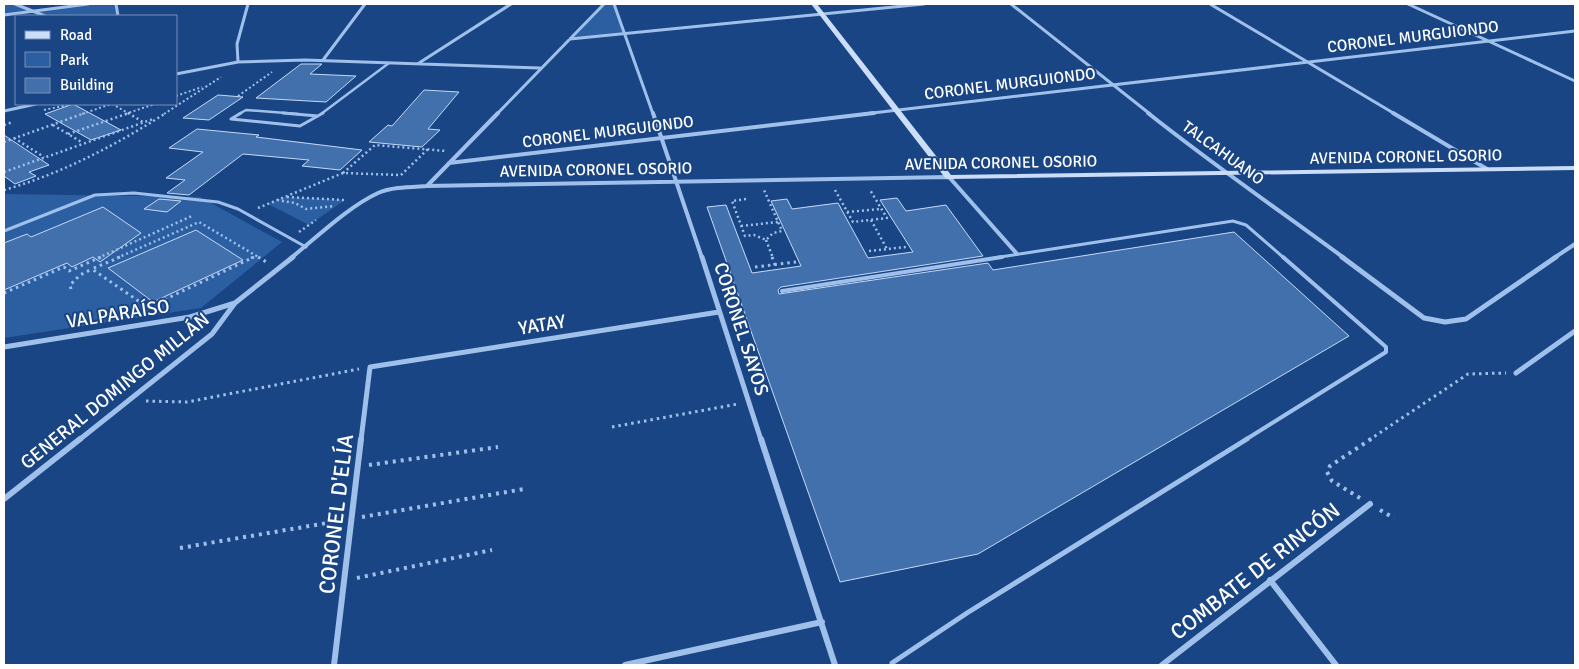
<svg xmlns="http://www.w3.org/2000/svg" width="1579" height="669" font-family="Signika,sans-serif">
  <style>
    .green { fill: #2c5ea2 }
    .building { fill: #4270ad; stroke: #c4daf8 }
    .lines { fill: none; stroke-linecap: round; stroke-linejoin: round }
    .path-far3 { stroke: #9fc0eb; stroke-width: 2; stroke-dasharray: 2 2.5; stroke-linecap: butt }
    .path-far2 { stroke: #9fc0eb; stroke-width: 2.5; stroke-dasharray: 2 3; stroke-linecap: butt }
    .path-far1 { stroke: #9fc0eb; stroke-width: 3; stroke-dasharray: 2.5 4; stroke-linecap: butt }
    .path { stroke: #9fc0eb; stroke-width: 4; stroke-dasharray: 3 5; stroke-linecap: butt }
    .lane-far3 { stroke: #9fc0eb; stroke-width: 2.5 }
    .lane-far2 { stroke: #9fc0eb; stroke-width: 3 }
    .lane-far1 { stroke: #9fc0eb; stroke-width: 4 }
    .lane { stroke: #9fc0eb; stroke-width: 5 }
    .street-far3 { stroke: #9fc0eb; stroke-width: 3 }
    .street-far2 { stroke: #9fc0eb; stroke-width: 4 }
    .street-far1 { stroke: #9fc0eb; stroke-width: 5 }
    .street { stroke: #9fc0eb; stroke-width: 6 }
    .secondary { fill: #cbddf8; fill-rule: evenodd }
    .labels { text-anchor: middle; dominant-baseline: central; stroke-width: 4; stroke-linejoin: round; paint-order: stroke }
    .far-street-label { font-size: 16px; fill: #fff; stroke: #1a4584 }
    .street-label { font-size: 19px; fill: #fff; stroke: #1a4584 }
    .near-street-label { font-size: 22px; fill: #fff; stroke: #1a4584 }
  </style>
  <rect width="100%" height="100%" fill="#1a4584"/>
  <path class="green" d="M 4,4 L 15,4 L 33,11 L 88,4 L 116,4 L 118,16 L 45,16 L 32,11 L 4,15 Z
    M 604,4 L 614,4 L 624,33 L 570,39 Z
    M 4,194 L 200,197 L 282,242 L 201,308 L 4,338 Z
    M 285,197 L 345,200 L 309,225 L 268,204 Z"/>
  <path class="building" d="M 301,64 L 322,64 L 310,74 L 356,76 L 326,102 L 256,98 Z
    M 424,90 L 459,92 L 428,129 L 440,130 L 422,147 L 369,142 L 388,125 L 392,126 Z
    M 218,95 L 243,97 L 209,120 L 183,118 Z
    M 73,104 L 121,130 L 91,140 L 45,114 Z
    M 197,129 L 259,135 L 256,137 L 362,150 L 340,170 L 302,166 L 309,160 L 243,154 L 189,195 L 167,193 L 185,180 L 166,178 L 203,152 L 169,148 Z
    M 4,135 L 49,165 L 29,172 L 36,176 L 15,184 L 4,176 Z
    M 897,198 L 906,211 L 946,205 L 983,256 L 781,287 L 778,290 L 779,294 L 988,263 L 993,270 L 1234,232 L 1349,336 L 978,554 L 840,582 L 707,207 L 726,205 L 752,273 L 801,266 L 771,201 L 787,199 L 792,209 L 838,203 L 868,258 L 913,252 L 880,200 Z
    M 159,199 L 181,201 L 167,212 L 144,209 Z
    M 103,207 L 141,233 L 100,262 L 93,257 L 72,267 L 67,263 L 4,290 L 4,243 L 27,234 L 31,237 Z
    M 196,230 L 243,260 L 153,302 L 108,268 Z"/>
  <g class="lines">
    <path class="path-far3" d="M 176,96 L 202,87
      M 238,96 L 272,72
      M 112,104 L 130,114
      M 44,110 L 72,104
      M 82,114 L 111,104
      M 125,114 L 155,104
      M 164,114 L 221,77"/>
    <path class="path-far2" d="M 128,113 L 143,122
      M 4,125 L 13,122
      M 53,125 L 83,143
      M 68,134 L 129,113
      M 14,138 L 44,157
      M 4,142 L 85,113
      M 4,172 L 153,119
      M 343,173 L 375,145 L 446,151
      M 401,175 L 428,149
      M 4,190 C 63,173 114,146 166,113
      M 835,190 L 853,222 L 887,218 L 870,190
      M 287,197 L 344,200
      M 746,199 L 732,201 L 745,236 L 754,235 L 766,240 L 773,233 L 782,231 L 764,190
      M 277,200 L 295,203 L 306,209 L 335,206
      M 258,208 L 343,173 L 400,175
      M 847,212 L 881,209
      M 871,220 L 887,249
      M 741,226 L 778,222
      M 299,232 L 316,220
      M 766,240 L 773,258
      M 869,251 L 906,247
      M 98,258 L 192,216
      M 117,258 L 199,222 L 260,258
      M 251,258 L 256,256"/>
    <path class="path-far1" d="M 120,257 L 92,269 L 153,311
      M 258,257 L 268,263
      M 772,257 L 775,265
      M 755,267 L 796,262
      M 71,289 L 70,285 L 80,275 L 92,269
      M 4,293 L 64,267 L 69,271 L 101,257
      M 147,308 L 254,257
      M 146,401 L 187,402 L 359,369
      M 612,427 L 738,404
      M 1369,440 L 1468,374 L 1506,373"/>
    <path class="path" d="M 369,465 L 498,447
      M 1360,498 L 1332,481 L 1327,472 L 1330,466 L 1371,439
      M 1380,510 L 1394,518
      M 362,517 L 524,489
      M 180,548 L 339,521
      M 357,578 L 492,550"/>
    <path class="lane-far3" d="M 239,114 L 246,110 L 298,114
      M 321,114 L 389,63"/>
    <path class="lane-far2" d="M 241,113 L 231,119 L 300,126 L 323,113
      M 283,113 L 318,116
      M 4,231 L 95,195 L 134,193 L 218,202 L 238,209 L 306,247
      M 994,258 L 1233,221 L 1246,225 L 1284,258"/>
    <path class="lane-far1" d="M 782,291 L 1002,257
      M 1245,440 L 1386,352 L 1386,347 L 1283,257"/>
    <path class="lane" d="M 892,663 L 967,613 L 1247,439"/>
    <path class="street-far3" d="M 15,4 L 45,16
      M 116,4 L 118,16
      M 614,4 L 653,114
      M 1011,4 L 1150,114
      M 1210,4 L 1395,114
      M 1408,4 L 1575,81
      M 4,15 L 88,4
      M 570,39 L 924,4
      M 323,60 L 365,4
      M 238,62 L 237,44 L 248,4
      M 419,63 L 511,4
      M 176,74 L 238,62 L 305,60 L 540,68
      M 4,111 L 36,104
      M 497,114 L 604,4
      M 864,114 L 1575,31"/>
    <path class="street-far2" d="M 653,113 L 702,258
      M 1148,113 C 1212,164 1279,210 1344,258
      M 1393,113 L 1487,169
      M 449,163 L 874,113
      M 427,186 L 498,113
      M 291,258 C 317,237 348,207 378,193 C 392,187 411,187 427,186 L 949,177 L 1017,254
      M 1554,258 L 1575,244"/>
    <path class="street-far1" d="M 702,257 L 761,440
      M 1342,257 L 1424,318 L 1445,322 L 1466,319 L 1556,257
      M 4,347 L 190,317 L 235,303
      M 1516,373 L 1575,331
      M 79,440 L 212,334 L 235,303 L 293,257
      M 361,440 L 370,367 L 719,312"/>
    <path class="street" d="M 761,439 L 835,665
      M 4,499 L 80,439
      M 1270,580 L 1336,665
      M 334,665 L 361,439
      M 625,665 L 822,622
      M 1162,665 L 1370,504"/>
    <path class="secondary" d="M 811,4 L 817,4 L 951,175 L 1575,166 L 1575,170 L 949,179 L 946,179 Z"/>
  </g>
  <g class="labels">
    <g class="far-street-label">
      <text transform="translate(1413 37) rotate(-7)">CORONEL MURGUIONDO</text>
      <text transform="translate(1010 84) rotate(-7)">CORONEL MURGUIONDO</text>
      <text transform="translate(608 132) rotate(-7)">CORONEL MURGUIONDO</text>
      <text transform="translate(1223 153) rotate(36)">TALCAHUANO</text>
      <text transform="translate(1406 157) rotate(-1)">AVENIDA CORONEL OSORIO</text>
      <text transform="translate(1001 163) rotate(-1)">AVENIDA CORONEL OSORIO</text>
      <text transform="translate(596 170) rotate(-1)">AVENIDA CORONEL OSORIO</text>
    </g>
    <g class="street-label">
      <text transform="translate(118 314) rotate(-9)">VALPARAÍSO</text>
      <text transform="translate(542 325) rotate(-9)">YATAY</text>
      <text transform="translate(741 329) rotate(72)">CORONEL SAYOS</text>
      <text transform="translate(115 391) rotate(-39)">GENERAL DOMINGO MILLÁN</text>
    </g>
    <g class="near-street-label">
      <text transform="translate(336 514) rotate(-83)">CORONEL D'ELÍA</text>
      <text transform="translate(1255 571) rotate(-38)">COMBATE DE RINCÓN</text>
    </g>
  </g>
  <rect width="1579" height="669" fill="none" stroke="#ffffff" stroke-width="10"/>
  <rect x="15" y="15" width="162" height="90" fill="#1a4584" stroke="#768fb5"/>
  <rect x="25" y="31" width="25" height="8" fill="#cbddf8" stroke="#768fb5"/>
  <text x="60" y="40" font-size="15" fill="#ffffff">Road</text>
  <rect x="25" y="52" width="25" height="15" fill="#2c5ea2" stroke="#768fb5"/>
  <text x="60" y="65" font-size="15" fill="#ffffff">Park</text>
  <rect x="25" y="78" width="25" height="15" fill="#4270ad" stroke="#768fb5"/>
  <text x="60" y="90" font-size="15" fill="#ffffff">Building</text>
</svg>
